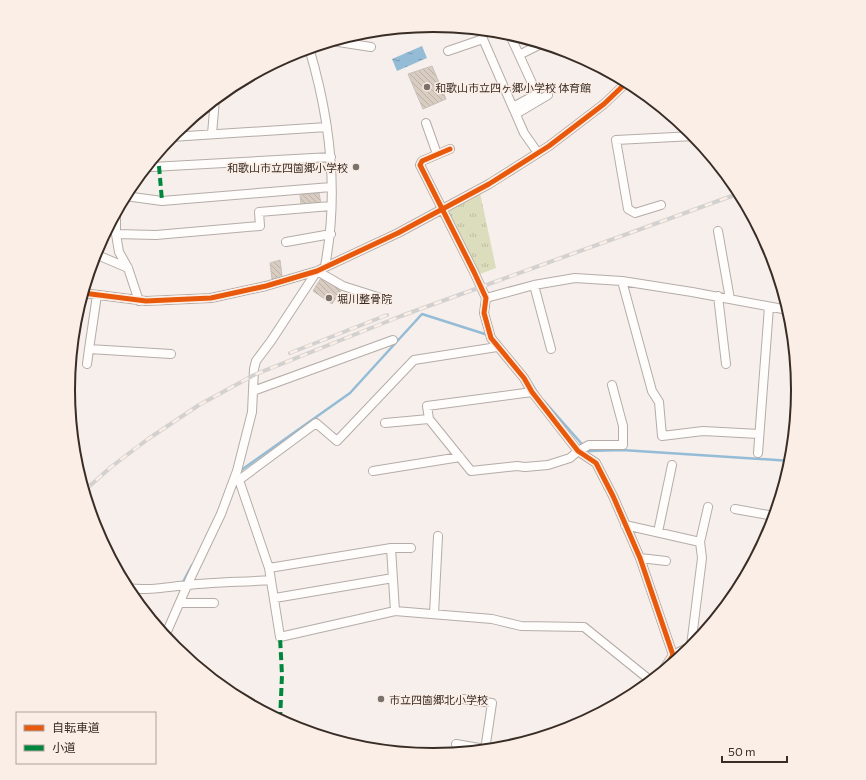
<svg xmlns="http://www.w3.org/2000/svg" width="866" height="780" font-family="Commissioner,'Noto Sans JP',sans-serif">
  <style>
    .grass { fill: url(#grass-tufts) }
    .water { fill: url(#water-ripples) }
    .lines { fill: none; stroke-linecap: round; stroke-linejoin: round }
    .stream { stroke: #95bcd6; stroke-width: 2.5 }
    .building { fill: url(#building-back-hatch); stroke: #c8c0ba }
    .street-casing { stroke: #b5aca7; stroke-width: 10 }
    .street { stroke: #fefdfc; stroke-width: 8 }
    .rail-casing { stroke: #d3d1d0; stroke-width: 4 }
    .rail { stroke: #fbeee6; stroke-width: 2.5; stroke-dasharray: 8; stroke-linecap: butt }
    .quiet { stroke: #00873e; stroke-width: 4; stroke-dasharray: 8 4; stroke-linecap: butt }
    .cycleway-casing { stroke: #fbeee6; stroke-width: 8 }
    .cycleway { stroke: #e8590c; stroke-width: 5 }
    .poi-dot { fill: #7b716b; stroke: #fbeee6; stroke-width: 1.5 }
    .labels { text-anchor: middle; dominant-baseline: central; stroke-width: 3; stroke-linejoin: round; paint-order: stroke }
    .poi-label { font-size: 11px; fill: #392d26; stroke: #fbeee6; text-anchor: start }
    .rim { fill: none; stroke: #392d26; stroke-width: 2 }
  </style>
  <defs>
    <pattern id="grass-tufts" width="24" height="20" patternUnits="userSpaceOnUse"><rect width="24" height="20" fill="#dcddbc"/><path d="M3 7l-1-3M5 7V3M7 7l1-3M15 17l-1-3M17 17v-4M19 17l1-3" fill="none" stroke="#bebea1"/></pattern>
    <pattern id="water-ripples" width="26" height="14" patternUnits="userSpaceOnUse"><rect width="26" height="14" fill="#95bcd6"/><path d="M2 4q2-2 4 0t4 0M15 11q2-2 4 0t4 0" fill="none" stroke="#7b99ad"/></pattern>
    <pattern id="building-back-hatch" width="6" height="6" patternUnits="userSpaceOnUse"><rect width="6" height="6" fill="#d9cdc2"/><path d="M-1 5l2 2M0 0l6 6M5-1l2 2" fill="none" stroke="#bbb0a7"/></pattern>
  </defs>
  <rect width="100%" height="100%" fill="#f6efeb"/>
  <path class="grass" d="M 480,193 L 496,268 L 480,274 L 448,212 Z"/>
  <path class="water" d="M 422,46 L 427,58 L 397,71 L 392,59 Z"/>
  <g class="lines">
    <path class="stream" d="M 531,383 L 538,394
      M 544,401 L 588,451 L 622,450 L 791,461
      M 240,471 L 350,393 L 422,314 L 488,335
      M 181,582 L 183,582 L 192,565"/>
  </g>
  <path class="building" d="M 432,66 L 446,99 L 423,109 L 408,74 Z
    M 319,193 L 321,204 L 301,205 L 300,195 Z
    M 280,260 L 282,276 L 272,279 L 270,263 Z
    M 321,278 L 342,289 L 332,304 L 313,291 Z"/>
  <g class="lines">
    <g class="street-casing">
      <path id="street" d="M 509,33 L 537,94 L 513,107
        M 332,41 L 371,47
        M 309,48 C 330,118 339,193 325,266
        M 448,51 L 483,39 L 524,133 L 538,153
        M 519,55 L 539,45
        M 516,114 L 548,95
        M 426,123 L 437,154
        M 212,134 L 215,99
        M 171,137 L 327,127
        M 450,149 L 422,161 L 420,165 L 474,272 L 486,298 L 484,313 L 491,338 L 524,378 L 532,392 L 578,451 L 596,463 L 613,496 L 640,558 L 673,655 L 662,672
        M 150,162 L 152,167 L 331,157
        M 125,196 L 162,201 L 331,187
        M 661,205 L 635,213 L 628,209 L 616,140 L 694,136
        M 116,212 L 116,234 L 119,252 L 128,268 L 139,301
        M 718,231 L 730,299
        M 116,234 L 156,235 L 260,226 L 259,212 L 331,206
        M 286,242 L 331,234
        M 95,254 L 128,268
        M 317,271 L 343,286 L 387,300
        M 622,281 L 652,391 L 659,402 L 662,436 L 703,431 L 759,434
        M 534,285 L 551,349
        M 83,293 L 146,301 L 211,298 L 266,286 L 317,271 L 398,233 L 489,184 L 549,146 L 604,104 L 627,82
        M 97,295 L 89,349 L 171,354
        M 718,296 L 726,364
        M 486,298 L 534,285 L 575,278 L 622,281 L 692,292 L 788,310
        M 87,364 L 89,349
        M 253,391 L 393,340
        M 532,392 L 427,406 L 429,419 L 471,471 L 517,466 L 525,467 L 548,465 L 570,458 L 578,451 L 589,445 L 623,445 L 623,426 L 612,385
        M 385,423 L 429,419
        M 758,453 L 769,307
        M 373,471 L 460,457
        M 235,478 L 239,480 L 269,568 L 280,637 L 395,611 L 492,619 L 521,626 L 584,627 L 651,681
        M 239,480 L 316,423 L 337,441 L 414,360 L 497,347
        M 735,509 L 774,516
        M 625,525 L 700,542 L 708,507
        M 658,532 L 672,465
        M 391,548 L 395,611
        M 640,558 L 666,561
        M 269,568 L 391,548 L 411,548
        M 127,588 C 148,591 167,587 188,585 C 216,582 244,582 271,580
        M 275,598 L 393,578
        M 729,599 L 731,600
        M 180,603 L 214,603
        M 434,614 L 438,536
        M 165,636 L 190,579 L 221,514 L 237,471 L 252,412 L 254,369 L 256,361 L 271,341 L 317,271
        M 673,655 L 691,646 L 702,558 L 700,542
        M 463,699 L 492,703 L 485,750
        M 456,744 L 485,749"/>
    </g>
    <use href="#street" class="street"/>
    <g class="rail-casing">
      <path id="rail" d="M 290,353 L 387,315
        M 84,491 L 111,467 L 148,439 L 199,405 L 254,375 L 401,316 L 740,193"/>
    </g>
    <use href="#rail" class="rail"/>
    <path class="quiet" d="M 159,166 L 162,201
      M 280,720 L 282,675 L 280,637"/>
    <g class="cycleway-casing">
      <path id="cycleway" d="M 450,149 L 422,161 L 420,165 L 474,272 L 486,298 L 484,313 L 491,338 L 524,378 L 532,392 L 578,451 L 596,463 L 613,496 L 640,558 L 673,655 L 662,672
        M 83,293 L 146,301 L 211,298 L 266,286 L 317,271 L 398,233 L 489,184 L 549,146 L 604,104 L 627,82"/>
    </g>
    <use href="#cycleway" class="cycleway"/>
  </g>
  <g class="poi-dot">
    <circle cx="427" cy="87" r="4"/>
    <circle cx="356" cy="167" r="4"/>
    <circle cx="329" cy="298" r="4"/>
    <circle cx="381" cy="699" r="4"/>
  </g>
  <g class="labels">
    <g class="poi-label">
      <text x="435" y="87">和歌山市立四ヶ郷小学校 体育館</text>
      <text x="348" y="167" text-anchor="end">和歌山市立四箇郷小学校</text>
      <text x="337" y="298">堀川整骨院</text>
      <text x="389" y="699">市立四箇郷北小学校</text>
    </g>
  </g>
  <path d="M0 0H866V780H0ZM75 390a358 358 0 1 1 716 0a358 358 0 1 1-716 0Z" fill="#fbeee6" fill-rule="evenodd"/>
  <path class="rim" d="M75 390a358 358 0 1 1 716 0a358 358 0 1 1-716 0Z"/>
  <rect x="16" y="712" width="140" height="52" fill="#fbeee6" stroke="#ada199"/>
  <rect x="24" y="725" width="20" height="6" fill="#e8590c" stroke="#ada199"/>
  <text x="52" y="732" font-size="12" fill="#392d26">自転車道</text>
  <rect x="24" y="745" width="20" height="6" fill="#00873e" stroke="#ada199"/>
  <text x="52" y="752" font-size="12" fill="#392d26">小道</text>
  <path d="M722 756v6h65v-6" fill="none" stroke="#392d26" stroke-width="2"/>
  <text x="728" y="756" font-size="12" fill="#392d26" stroke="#fbeee6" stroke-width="3" paint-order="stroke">50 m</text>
</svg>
